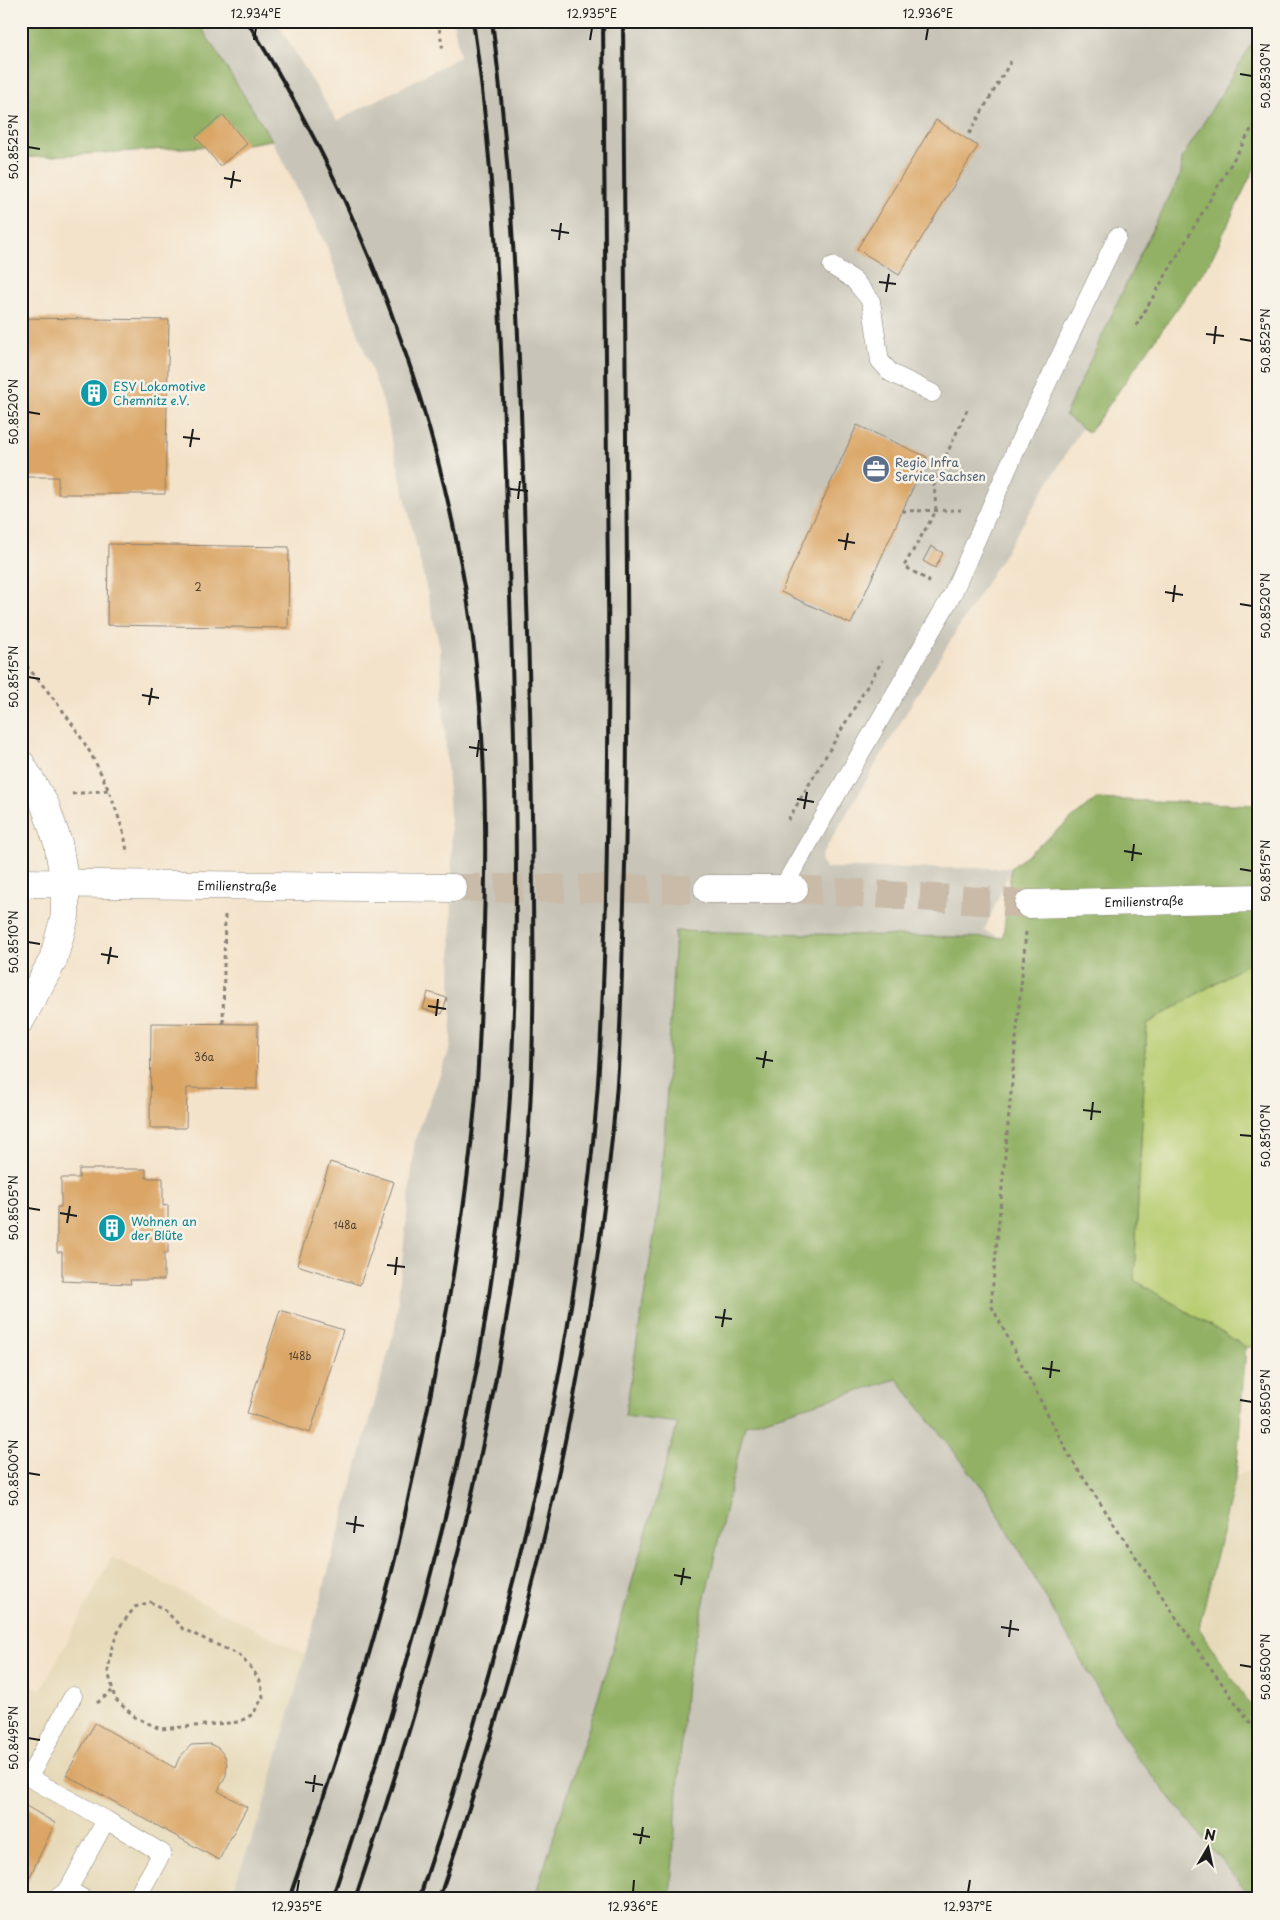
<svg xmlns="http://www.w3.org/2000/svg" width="1280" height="1920" font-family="'Playpen Sans',sans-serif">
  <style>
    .built { fill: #e7daba }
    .industrial { fill: #c8c4b8 }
    .green { fill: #b9ce73; stroke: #6a7548 }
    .forest { fill: #92b165; stroke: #576640 }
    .building { fill: #daa565 }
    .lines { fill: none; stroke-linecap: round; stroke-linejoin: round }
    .minor-tunnel { stroke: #c9bba8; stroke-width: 28; stroke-dasharray: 28 14; stroke-linecap: butt }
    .service-casing { stroke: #888074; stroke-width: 19 }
    .minor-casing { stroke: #888074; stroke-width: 29 }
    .secondary-casing { stroke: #888074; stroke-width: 29 }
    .path { stroke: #888074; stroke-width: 3; stroke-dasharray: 4 4; stroke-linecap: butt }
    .service { stroke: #fff; stroke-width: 18 }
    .minor { stroke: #fff; stroke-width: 28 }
    .secondary { stroke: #fff; stroke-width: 28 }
    .rail { stroke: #1c1c1c; stroke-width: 4 }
    .ticks { fill: none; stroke: #1c1c1c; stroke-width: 2 }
    .labels { text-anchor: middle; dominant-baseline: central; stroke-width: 5; stroke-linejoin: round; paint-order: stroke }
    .number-label { font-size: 10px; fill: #4c3e2e }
    .culture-label { font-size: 12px; fill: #0d838f; stroke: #f7f3e8; text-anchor: start }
    .service-label { font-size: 12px; fill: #4e5e75; stroke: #f7f3e8; text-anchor: start }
    .street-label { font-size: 12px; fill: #1c1c1c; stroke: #f7f3e8 }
    .neatline { fill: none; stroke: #1c1c1c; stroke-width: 2 }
    .ticks-label { font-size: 12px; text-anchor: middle; fill: #1c1c1c }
  </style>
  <rect width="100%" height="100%" fill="#f7f3e8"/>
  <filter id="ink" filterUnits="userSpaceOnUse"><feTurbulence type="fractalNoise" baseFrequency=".02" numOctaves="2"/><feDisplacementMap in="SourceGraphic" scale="10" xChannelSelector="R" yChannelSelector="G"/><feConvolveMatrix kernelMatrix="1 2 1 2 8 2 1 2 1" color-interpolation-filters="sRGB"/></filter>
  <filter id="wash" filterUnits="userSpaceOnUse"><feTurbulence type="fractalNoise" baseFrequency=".0096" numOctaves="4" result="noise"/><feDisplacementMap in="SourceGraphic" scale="20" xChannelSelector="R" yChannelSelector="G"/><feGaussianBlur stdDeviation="1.12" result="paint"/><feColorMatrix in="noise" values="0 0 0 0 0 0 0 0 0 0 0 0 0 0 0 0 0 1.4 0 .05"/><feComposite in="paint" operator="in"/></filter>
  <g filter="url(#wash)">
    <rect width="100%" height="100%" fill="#f4e3cb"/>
    <path class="built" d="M 1259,1468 L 1259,1719 L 1199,1628 L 1236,1476 Z
      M 112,1557 L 306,1655 L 262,1812 L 229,1899 L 21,1899 L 21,1679 L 41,1690 Z"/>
    <path class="industrial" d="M 197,21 L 276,21 L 337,121 L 460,57 L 453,21 L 1259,21 L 1259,32 L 1182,158 L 1181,174 L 1143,248 L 1065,415 L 1082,428 L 918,693 L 822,855 L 821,863 L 826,868 L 1011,868 L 984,931 L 1004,938 L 1259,1899 L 229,1899 L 262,1812 L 395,1328 L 415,1140 L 451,1046 L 452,851 L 440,647 L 383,402 L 328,249 L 272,140 Z"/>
    <path class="green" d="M 1259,959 L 1259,1347 L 1246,1347 L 1134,1280 L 1147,1024 L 1254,960 Z"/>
    <path class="forest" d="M 21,21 L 197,21 L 272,140 L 247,144 L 21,158 Z
      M 1259,32 L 1259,158 L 1210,262 L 1089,433 L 1065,415 L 1143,248 L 1181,174 L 1182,158 Z
      M 1096,799 L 1259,805 L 1259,954 L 1254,960 L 1147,1024 L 1134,1280 L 1246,1347 L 1236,1476 L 1199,1628 L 1259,1719 L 1259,1899 L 1253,1899 L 1134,1753 L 985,1491 L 897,1379 L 745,1425 L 686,1680 L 670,1899 L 534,1899 L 598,1699 L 678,1423 L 625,1416 L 659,1205 L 665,1125 L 675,931 L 1003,938 L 1011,868 Z"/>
    <g id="blocks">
      <path class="building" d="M 223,115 L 247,144 L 220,166 L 196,137 Z
        M 936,120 L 978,146 L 899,275 L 857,249 Z
        M 21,318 L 169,320 L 165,494 L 58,494 L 58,477 L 25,477 L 26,465 L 21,465 Z
        M 857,425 L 927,457 L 851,624 L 781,592 Z
        M 108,544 L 289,547 L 288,628 L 107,625 Z
        M 931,546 L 943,553 L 935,568 L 923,561 Z
        M 428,992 L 447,998 L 442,1014 L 423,1009 Z
        M 151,1023 L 258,1024 L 257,1089 L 187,1088 L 186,1128 L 150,1128 Z
        M 330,1162 L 394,1182 L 360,1285 L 297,1265 Z
        M 79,1169 L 146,1169 L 146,1178 L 163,1178 L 163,1206 L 168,1205 L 168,1253 L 164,1253 L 164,1280 L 130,1280 L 131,1284 L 62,1281 L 62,1252 L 57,1252 L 57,1207 L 61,1207 L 61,1178 L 79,1178 Z
        M 280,1310 L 343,1330 L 310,1433 L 247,1413 Z
        M 95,1723 L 175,1768 L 179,1758 L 191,1745 L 210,1744 L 218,1748 L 225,1756 L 227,1765 L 226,1775 L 218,1791 L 247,1807 L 219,1860 L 66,1775 Z
        M 21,1803 L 55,1823 L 21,1896 Z"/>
    </g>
  </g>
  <g filter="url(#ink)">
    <use href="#blocks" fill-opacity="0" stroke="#888074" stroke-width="1"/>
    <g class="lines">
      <path class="minor-tunnel" d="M 453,888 L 708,889
        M 794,889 L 1029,904"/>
      <g class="service-casing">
        <path id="service" d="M 832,266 L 854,280 L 871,301 L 880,361 L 891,373 L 932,393
          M 782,889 L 952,595 L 1022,436 L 1117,237
          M 21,1773 L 106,1820
          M 29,1777 L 73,1696
          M 68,1890 L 84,1899
          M 56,1899 L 68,1890 L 106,1820 L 162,1853 L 136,1899"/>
      </g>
      <g class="minor-casing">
        <g id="minor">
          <path id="s1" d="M 21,883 L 453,888"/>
          <path d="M 708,889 L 794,889"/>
          <path id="s2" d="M 1029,904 L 1259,898"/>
        </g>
      </g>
      <g class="secondary-casing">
        <path id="secondary" d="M 21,764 L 45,805 L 58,843 L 65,884 L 65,916 L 53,960 L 21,1019"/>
      </g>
      <path class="path" d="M 438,21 L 443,51
        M 969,134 L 1011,61
        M 1136,326 L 1259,116
        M 902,511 L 961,510
        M 928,583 L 929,581 L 904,566 L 936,511 L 934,482 L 967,410
        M 21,660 C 63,707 97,753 117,813 C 122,827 126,839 127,854
        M 72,794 L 109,790
        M 788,820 L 882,661
        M 1026,932 L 991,1305 L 1071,1459 L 1195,1646 L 1259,1735
        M 223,1023 L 225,914
        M 150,1602 L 163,1608 L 183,1629 L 239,1655 L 253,1670 L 261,1683 L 263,1697 L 253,1714 L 239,1722 L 160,1729 L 135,1717 L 115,1699 L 108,1671 L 112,1647 L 121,1625 L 135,1607 Z
        M 97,1703 L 112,1691"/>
      <use href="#service" class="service"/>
      <use href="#minor" class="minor"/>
      <use href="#secondary" class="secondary"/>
      <path class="rail" d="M 247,21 C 351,186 425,372 461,564 C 486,693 488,823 483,954 C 481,996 480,1039 477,1081 C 467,1214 442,1346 413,1477 C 405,1512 399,1547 389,1582 C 361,1689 325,1794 289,1899
        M 332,1899 C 410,1667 479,1429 503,1185 C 524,970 515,751 508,536 C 502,364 498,191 473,21
        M 355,1899 C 433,1669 497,1436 523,1194 C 534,1096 534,997 533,899 C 532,790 530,682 526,574 C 521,389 516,204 492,21
        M 419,1899 C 496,1670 558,1434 587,1194 C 600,1096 603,998 606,899 C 608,794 609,689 608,584 C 606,397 605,209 603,21
        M 439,1899 C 525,1649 587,1390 613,1128 C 620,1064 621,1001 623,937 C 627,816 628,696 627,575 C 625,390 625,206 623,21"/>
    </g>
  </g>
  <path class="ticks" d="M 254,40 L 256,28M 590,40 L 592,28M 926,40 L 928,28M 1240,74 L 1252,76M 28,147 L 40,149M 224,178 L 241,181M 231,188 L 234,171M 551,230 L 569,233M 559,240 L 561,223M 879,282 L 896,284M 886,292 L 889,274M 1206,334 L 1224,336M 1240,339 L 1252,341M 1214,344 L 1216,326M 28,412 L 40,414M 183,437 L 200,439M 190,447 L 193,429M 510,489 L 528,491M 518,499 L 520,481M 838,540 L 855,543M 845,550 L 848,533M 1165,592 L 1183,595M 1173,602 L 1175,585M 1240,604 L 1252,606M 28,677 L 40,679M 142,695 L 159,698M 149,705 L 152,688M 469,747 L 487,750M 477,757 L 479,740M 797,799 L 814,802M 804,809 L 807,792M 1124,851 L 1142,854M 1132,861 L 1134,844M 1240,869 L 1252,871M 28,942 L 40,944M 101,954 L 118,957M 108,964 L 111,947M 428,1006 L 446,1009M 436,1016 L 438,999M 756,1058 L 773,1061M 763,1068 L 766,1051M 1083,1110 L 1101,1112M 1091,1120 L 1093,1102M 1240,1135 L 1252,1136M 28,1208 L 40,1210M 60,1213 L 77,1216M 67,1223 L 70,1206M 387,1265 L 405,1267M 395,1275 L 397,1257M 715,1317 L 732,1319M 722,1327 L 725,1309M 1042,1368 L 1060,1371M 1050,1378 L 1052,1361M 1240,1400 L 1252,1402M 28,1473 L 40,1475M 346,1523 L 364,1526M 354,1533 L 356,1516M 674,1575 L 691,1578M 681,1585 L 684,1568M 1001,1627 L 1019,1630M 1009,1637 L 1011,1620M 1240,1665 L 1252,1667M 28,1738 L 40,1740M 305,1782 L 323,1785M 313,1792 L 315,1775M 633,1834 L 650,1837M 640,1844 L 643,1827M 297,1892 L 299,1880M 633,1892 L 634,1880M 968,1892 L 970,1880"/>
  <defs>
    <g id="building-disc" transform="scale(1.4375)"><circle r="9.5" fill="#0f9aa8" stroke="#f7f3e8"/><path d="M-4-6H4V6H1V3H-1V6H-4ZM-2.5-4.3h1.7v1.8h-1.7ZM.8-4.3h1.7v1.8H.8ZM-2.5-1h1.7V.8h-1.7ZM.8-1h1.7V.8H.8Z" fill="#fff"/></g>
    <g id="office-disc" transform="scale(1.4375)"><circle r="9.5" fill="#5c6f8a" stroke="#f7f3e8"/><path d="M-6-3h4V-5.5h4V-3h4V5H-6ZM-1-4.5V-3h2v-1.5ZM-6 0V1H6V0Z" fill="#fff"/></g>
  </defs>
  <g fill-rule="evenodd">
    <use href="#building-disc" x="94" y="393"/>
    <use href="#office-disc" x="876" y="469"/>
    <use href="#building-disc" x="112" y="1228"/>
  </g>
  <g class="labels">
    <g class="number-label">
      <text x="198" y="586">2</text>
      <text x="204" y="1056">36a</text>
      <text x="345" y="1224">148a</text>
      <text x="300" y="1355">148b</text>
    </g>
    <g class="culture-label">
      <text x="113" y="386">ESV Lokomotive<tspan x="113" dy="14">Chemnitz e.V.</tspan></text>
      <text x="131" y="1221">Wohnen an<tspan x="131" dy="14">der Blüte</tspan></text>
    </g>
    <g class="service-label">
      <text x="895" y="462">Regio Infra<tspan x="895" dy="14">Service Sachsen</tspan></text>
    </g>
    <g class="street-label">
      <text stroke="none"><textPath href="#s1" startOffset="216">Emilienstraße</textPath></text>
      <text stroke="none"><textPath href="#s2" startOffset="115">Emilienstraße</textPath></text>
    </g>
  </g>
  <rect width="1280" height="1920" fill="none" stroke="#f7f3e8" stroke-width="55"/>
  <g transform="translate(1208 1848) rotate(9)" stroke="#f7f3e8" stroke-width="4" paint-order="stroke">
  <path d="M0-4L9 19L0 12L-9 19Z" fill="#1c1c1c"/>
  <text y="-8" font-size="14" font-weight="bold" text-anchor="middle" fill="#1c1c1c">N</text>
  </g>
  <rect x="28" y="28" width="1224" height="1864" class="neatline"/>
  <g class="ticks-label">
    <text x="256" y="18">12.934°E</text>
    <text x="592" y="18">12.935°E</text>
    <text x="928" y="18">12.936°E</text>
    <text transform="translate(1266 76) rotate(-90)" y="4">50.8530°N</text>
    <text transform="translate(14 147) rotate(-90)" y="4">50.8525°N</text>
    <text transform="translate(1266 341) rotate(-90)" y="4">50.8525°N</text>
    <text transform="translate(14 412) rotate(-90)" y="4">50.8520°N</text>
    <text transform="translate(1266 606) rotate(-90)" y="4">50.8520°N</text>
    <text transform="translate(14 677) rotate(-90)" y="4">50.8515°N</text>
    <text transform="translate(1266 871) rotate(-90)" y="4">50.8515°N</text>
    <text transform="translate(14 942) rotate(-90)" y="4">50.8510°N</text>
    <text transform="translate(1266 1136) rotate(-90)" y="4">50.8510°N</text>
    <text transform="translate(14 1208) rotate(-90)" y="4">50.8505°N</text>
    <text transform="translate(1266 1402) rotate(-90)" y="4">50.8505°N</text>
    <text transform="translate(14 1473) rotate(-90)" y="4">50.8500°N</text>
    <text transform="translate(1266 1667) rotate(-90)" y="4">50.8500°N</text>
    <text transform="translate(14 1738) rotate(-90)" y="4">50.8495°N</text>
    <text x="297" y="1911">12.935°E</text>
    <text x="633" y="1911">12.936°E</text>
    <text x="968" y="1911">12.937°E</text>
  </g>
</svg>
